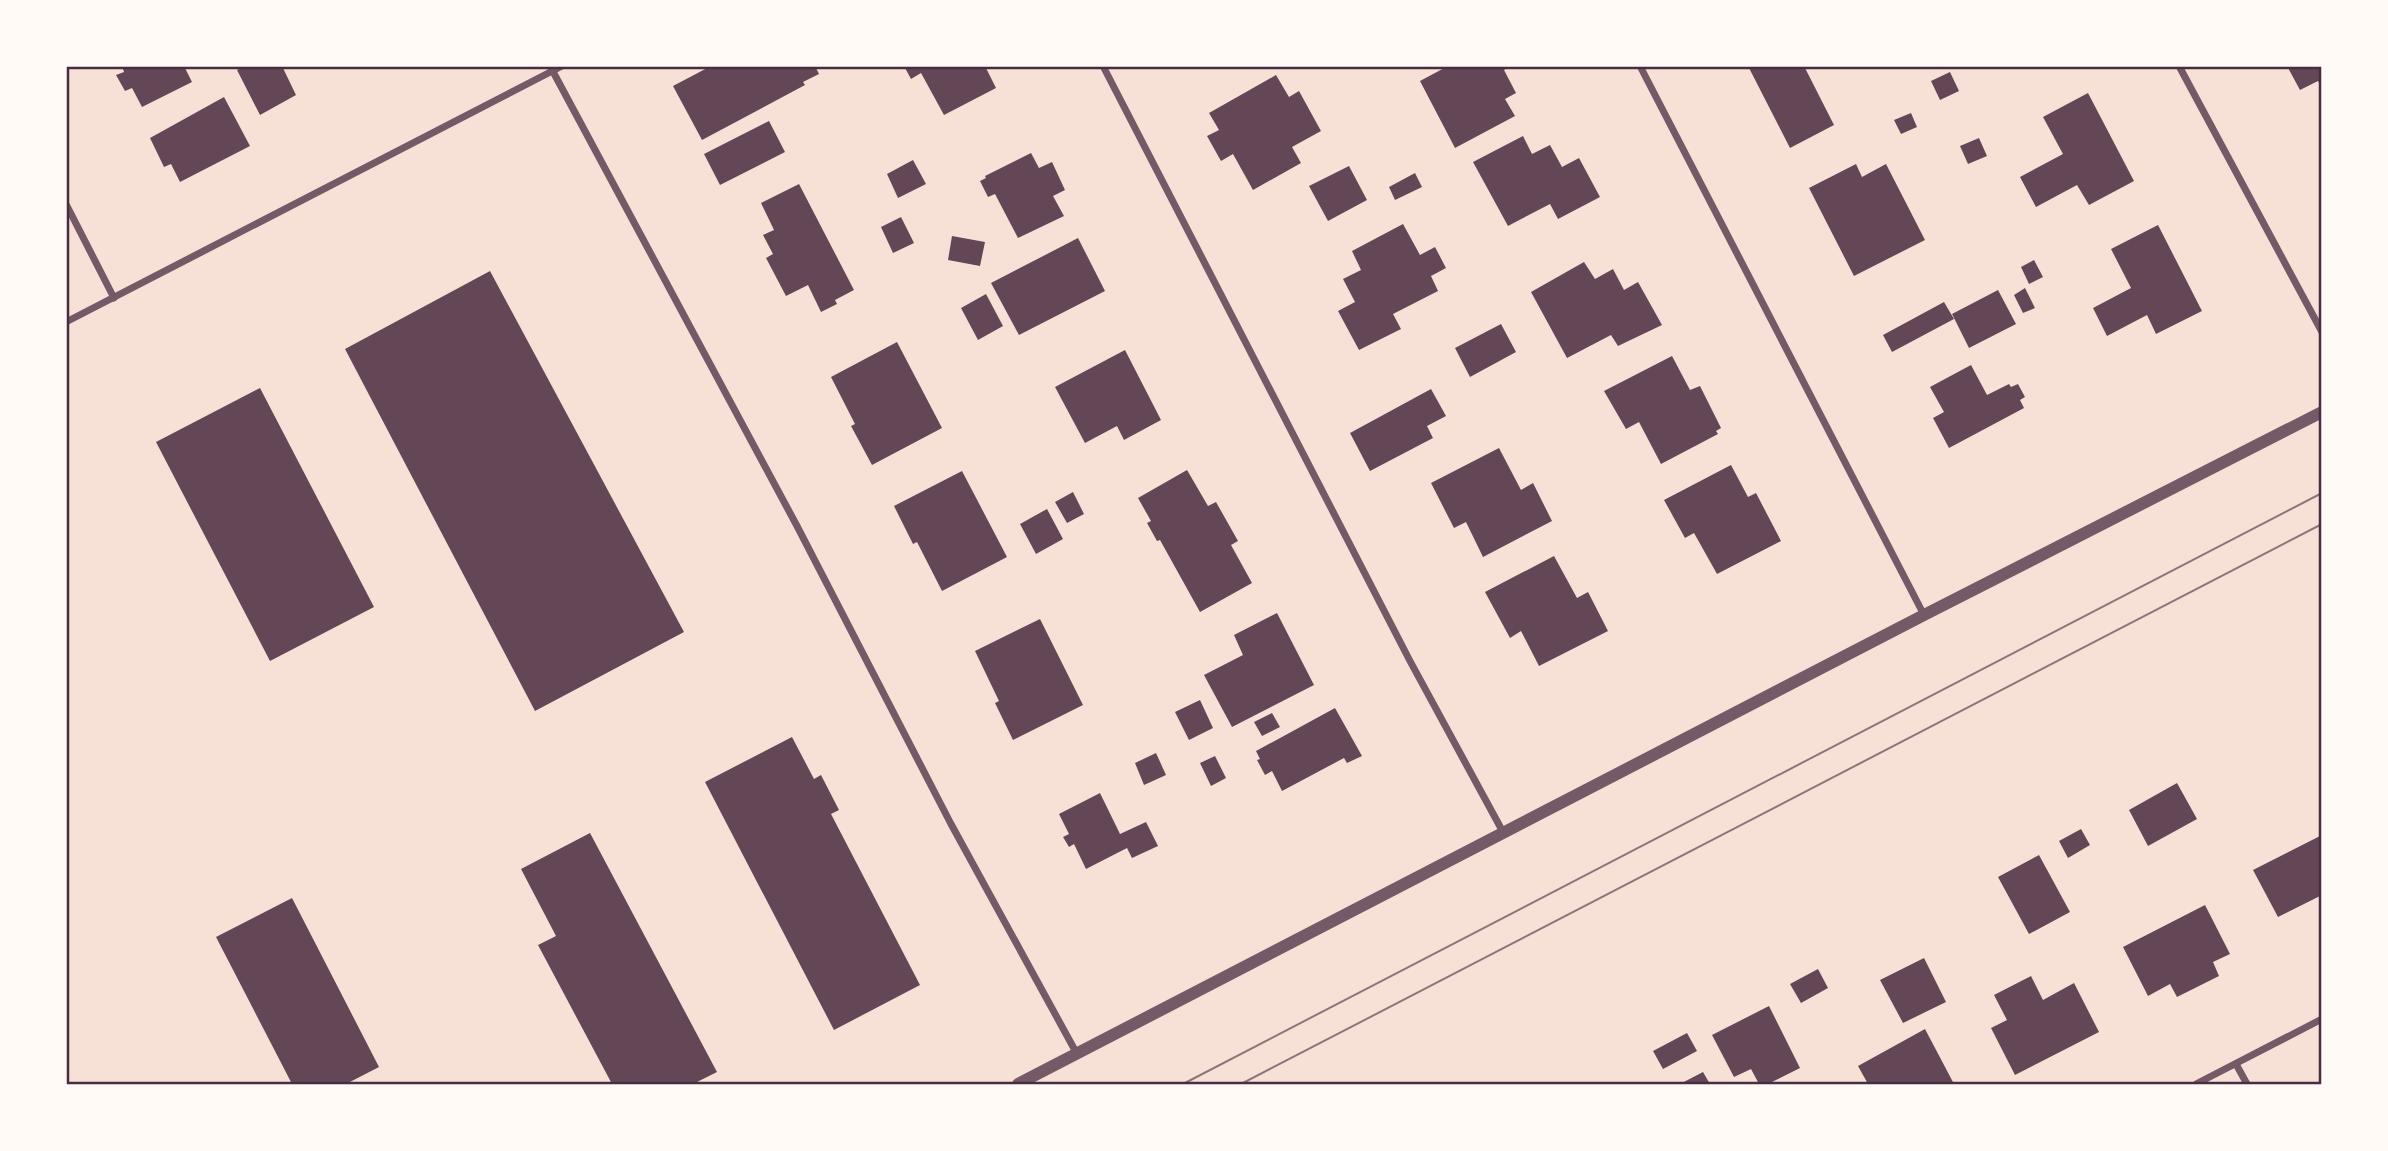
<svg xmlns="http://www.w3.org/2000/svg" width="2388" height="1151" font-family="Figtree,sans-serif">
  <style>
    .building { fill: #644757 }
    .lines { fill: none; stroke-linecap: round; stroke-linejoin: round }
    .minor { stroke: #755966; stroke-width: 7 }
    .tertiary { stroke: #755966; stroke-width: 12 }
    .tram { stroke: #8f747c; stroke-width: 2 }
    .neatline { fill: none; stroke: #4a2c40; stroke-width: 2.5 }
  </style>
  <rect width="100%" height="100%" fill="#f7e1d7"/>
  <path class="building" d="M 122,66 L 184,66 L 192,82 L 142,107 L 132,88 L 125,91 L 116,75 L 124,72 Z
    M 245,66 L 282,66 L 296,95 L 260,115 L 237,70 Z
    M 711,66 L 815,66 L 819,74 L 803,82 L 805,85 L 702,140 L 673,86 Z
    M 904,66 L 985,66 L 996,88 L 944,115 L 921,73 L 911,79 Z
    M 1448,66 L 1510,66 L 1504,70 L 1516,93 L 1505,99 L 1515,116 L 1455,148 L 1420,81 Z
    M 1748,66 L 1804,66 L 1834,125 L 1790,148 Z
    M 2287,66 L 2322,66 L 2322,88 L 2318,81 L 2300,90 Z
    M 1950,72 L 1959,91 L 1940,100 L 1931,81 Z
    M 1276,75 L 1289,97 L 1299,91 L 1321,131 L 1292,147 L 1301,163 L 1253,190 L 1233,154 L 1221,161 L 1207,136 L 1219,130 L 1209,113 Z
    M 2088,93 L 2134,181 L 2089,205 L 2077,185 L 2036,207 L 2020,177 L 2063,154 L 2043,117 Z
    M 224,97 L 250,146 L 180,182 L 171,164 L 164,167 L 150,138 Z
    M 1911,113 L 1917,127 L 1901,134 L 1894,120 Z
    M 769,121 L 785,152 L 720,185 L 704,154 Z
    M 1523,136 L 1532,154 L 1550,145 L 1562,167 L 1579,158 L 1600,197 L 1558,219 L 1550,204 L 1508,226 L 1473,162 Z
    M 1979,138 L 1987,156 L 1968,164 L 1960,146 Z
    M 1031,153 L 1039,168 L 1052,162 L 1065,190 L 1053,196 L 1064,216 L 1018,238 L 995,194 L 988,197 L 980,181 L 986,178 L 985,176 Z
    M 913,160 L 926,184 L 898,198 L 887,174 Z
    M 1856,164 L 1862,177 L 1886,164 L 1925,240 L 1854,276 L 1809,188 Z
    M 1349,166 L 1367,200 L 1328,221 L 1309,186 Z
    M 1415,173 L 1422,187 L 1395,200 L 1389,187 Z
    M 799,184 L 854,290 L 835,300 L 837,304 L 821,312 L 808,285 L 786,296 L 766,258 L 773,254 L 763,235 L 774,230 L 761,203 Z
    M 901,217 L 914,243 L 893,253 L 881,227 Z
    M 1403,224 L 1420,255 L 1435,247 L 1446,268 L 1431,276 L 1438,291 L 1393,314 L 1401,329 L 1359,350 L 1338,311 L 1355,302 L 1343,279 L 1361,270 L 1352,251 Z
    M 2158,225 L 2202,311 L 2156,334 L 2147,315 L 2107,336 L 2093,308 L 2131,288 L 2111,249 Z
    M 952,236 L 985,242 L 980,266 L 948,260 Z
    M 1078,238 L 1105,291 L 1019,335 L 991,283 Z
    M 2034,260 L 2043,277 L 2029,284 L 2021,267 Z
    M 1584,262 L 1595,279 L 1613,269 L 1624,290 L 1638,282 L 1662,325 L 1618,346 L 1611,335 L 1567,358 L 1531,292 Z
    M 490,271 L 684,632 L 535,711 L 345,349 Z
    M 2025,288 L 2035,308 L 2023,313 L 2014,295 Z
    M 1998,290 L 2016,324 L 1969,348 L 1952,314 Z
    M 986,294 L 1003,326 L 978,340 L 961,308 Z
    M 1944,302 L 1954,319 L 1892,352 L 1883,335 Z
    M 1501,324 L 1516,352 L 1470,377 L 1455,348 Z
    M 897,342 L 942,428 L 872,465 L 851,426 L 855,424 L 831,377 Z
    M 1125,350 L 1161,420 L 1124,440 L 1117,426 L 1085,443 L 1055,387 Z
    M 1672,356 L 1690,390 L 1700,386 L 1721,428 L 1716,431 L 1718,434 L 1661,464 L 1639,422 L 1626,429 L 1604,391 Z
    M 1971,365 L 1987,395 L 2009,384 L 2011,387 L 2018,384 L 2025,397 L 2020,400 L 2024,408 L 1949,448 L 1933,418 L 1944,412 L 1930,387 Z
    M 260,388 L 374,607 L 270,661 L 156,442 Z
    M 1431,389 L 1446,416 L 1427,426 L 1433,438 L 1370,471 L 1350,433 Z
    M 1499,448 L 1521,490 L 1533,483 L 1552,521 L 1483,557 L 1466,522 L 1454,528 L 1431,483 Z
    M 1731,465 L 1748,497 L 1756,493 L 1781,541 L 1717,574 L 1694,533 L 1685,538 L 1664,500 Z
    M 1187,470 L 1208,506 L 1216,502 L 1238,541 L 1231,545 L 1252,583 L 1200,612 L 1160,540 L 1157,541 L 1147,523 L 1151,521 L 1138,498 Z
    M 962,471 L 1007,557 L 942,591 L 917,542 L 913,544 L 894,506 Z
    M 1073,492 L 1084,514 L 1067,523 L 1055,502 Z
    M 1047,509 L 1063,539 L 1036,554 L 1020,524 Z
    M 1554,556 L 1577,598 L 1588,592 L 1608,631 L 1539,666 L 1521,631 L 1510,638 L 1485,592 Z
    M 1277,613 L 1314,685 L 1232,727 L 1204,675 L 1243,655 L 1234,635 Z
    M 1040,619 L 1083,705 L 1013,740 L 995,703 L 999,701 L 975,651 Z
    M 1200,700 L 1213,728 L 1189,740 L 1175,712 Z
    M 1335,708 L 1362,756 L 1347,763 L 1344,758 L 1282,791 L 1272,771 L 1265,775 L 1257,760 L 1260,759 L 1256,751 Z
    M 1272,713 L 1280,727 L 1262,736 L 1254,722 Z
    M 792,737 L 814,779 L 821,775 L 839,810 L 831,814 L 920,985 L 834,1030 L 705,782 Z
    M 1156,753 L 1166,775 L 1144,785 L 1135,763 Z
    M 1215,756 L 1226,778 L 1211,786 L 1200,763 Z
    M 2177,783 L 2197,819 L 2148,846 L 2129,810 Z
    M 1100,793 L 1120,834 L 1146,822 L 1158,846 L 1132,858 L 1127,848 L 1086,869 L 1074,844 L 1069,847 L 1063,837 L 1069,834 L 1059,814 Z
    M 2081,829 L 2090,845 L 2068,858 L 2059,841 Z
    M 590,833 L 717,1072 L 693,1084 L 612,1084 L 538,945 L 556,936 L 521,869 Z
    M 2322,835 L 2322,895 L 2278,917 L 2253,870 Z
    M 2039,855 L 2070,912 L 2029,934 L 1998,877 Z
    M 292,898 L 379,1067 L 346,1084 L 292,1084 L 216,937 Z
    M 2205,905 L 2230,954 L 2213,962 L 2219,976 L 2177,997 L 2170,984 L 2148,996 L 2123,947 Z
    M 1924,958 L 1946,1002 L 1903,1023 L 1880,980 Z
    M 1818,969 L 1828,988 L 1801,1003 L 1790,984 Z
    M 2031,976 L 2043,1000 L 2074,983 L 2099,1032 L 2015,1075 L 1991,1028 L 2007,1020 L 1994,995 Z
    M 1769,1006 L 1800,1068 L 1768,1084 L 1759,1084 L 1751,1069 L 1734,1077 L 1712,1035 Z
    M 1925,1029 L 1954,1084 L 1868,1084 L 1858,1066 Z
    M 1687,1033 L 1697,1051 L 1663,1069 L 1653,1051 Z
    M 1703,1072 L 1710,1084 L 1680,1084 Z"/>
  <g class="lines">
    <path class="minor" d="M 550,66 L 797,526 L 951,824 L 1077,1054
      M 1103,66 L 1410,661 L 1503,832
      M 1640,66 L 1924,615
      M 2179,66 L 2322,332
      M 66,204 L 114,298
      M 66,322 L 562,66
      M 2236,1064 L 2247,1084
      M 2196,1084 L 2322,1019"/>
    <path class="tertiary" d="M 1018,1084 L 1924,615 L 2322,412"/>
    <path class="tram" d="M 1183,1084 L 2322,493
      M 1241,1084 L 2322,524"/>
  </g>
  <rect width="2388" height="1151" fill="none" stroke="#fffaf5" stroke-width="136"/>
  <rect x="68" y="68" width="2252" height="1015" class="neatline"/>
</svg>
